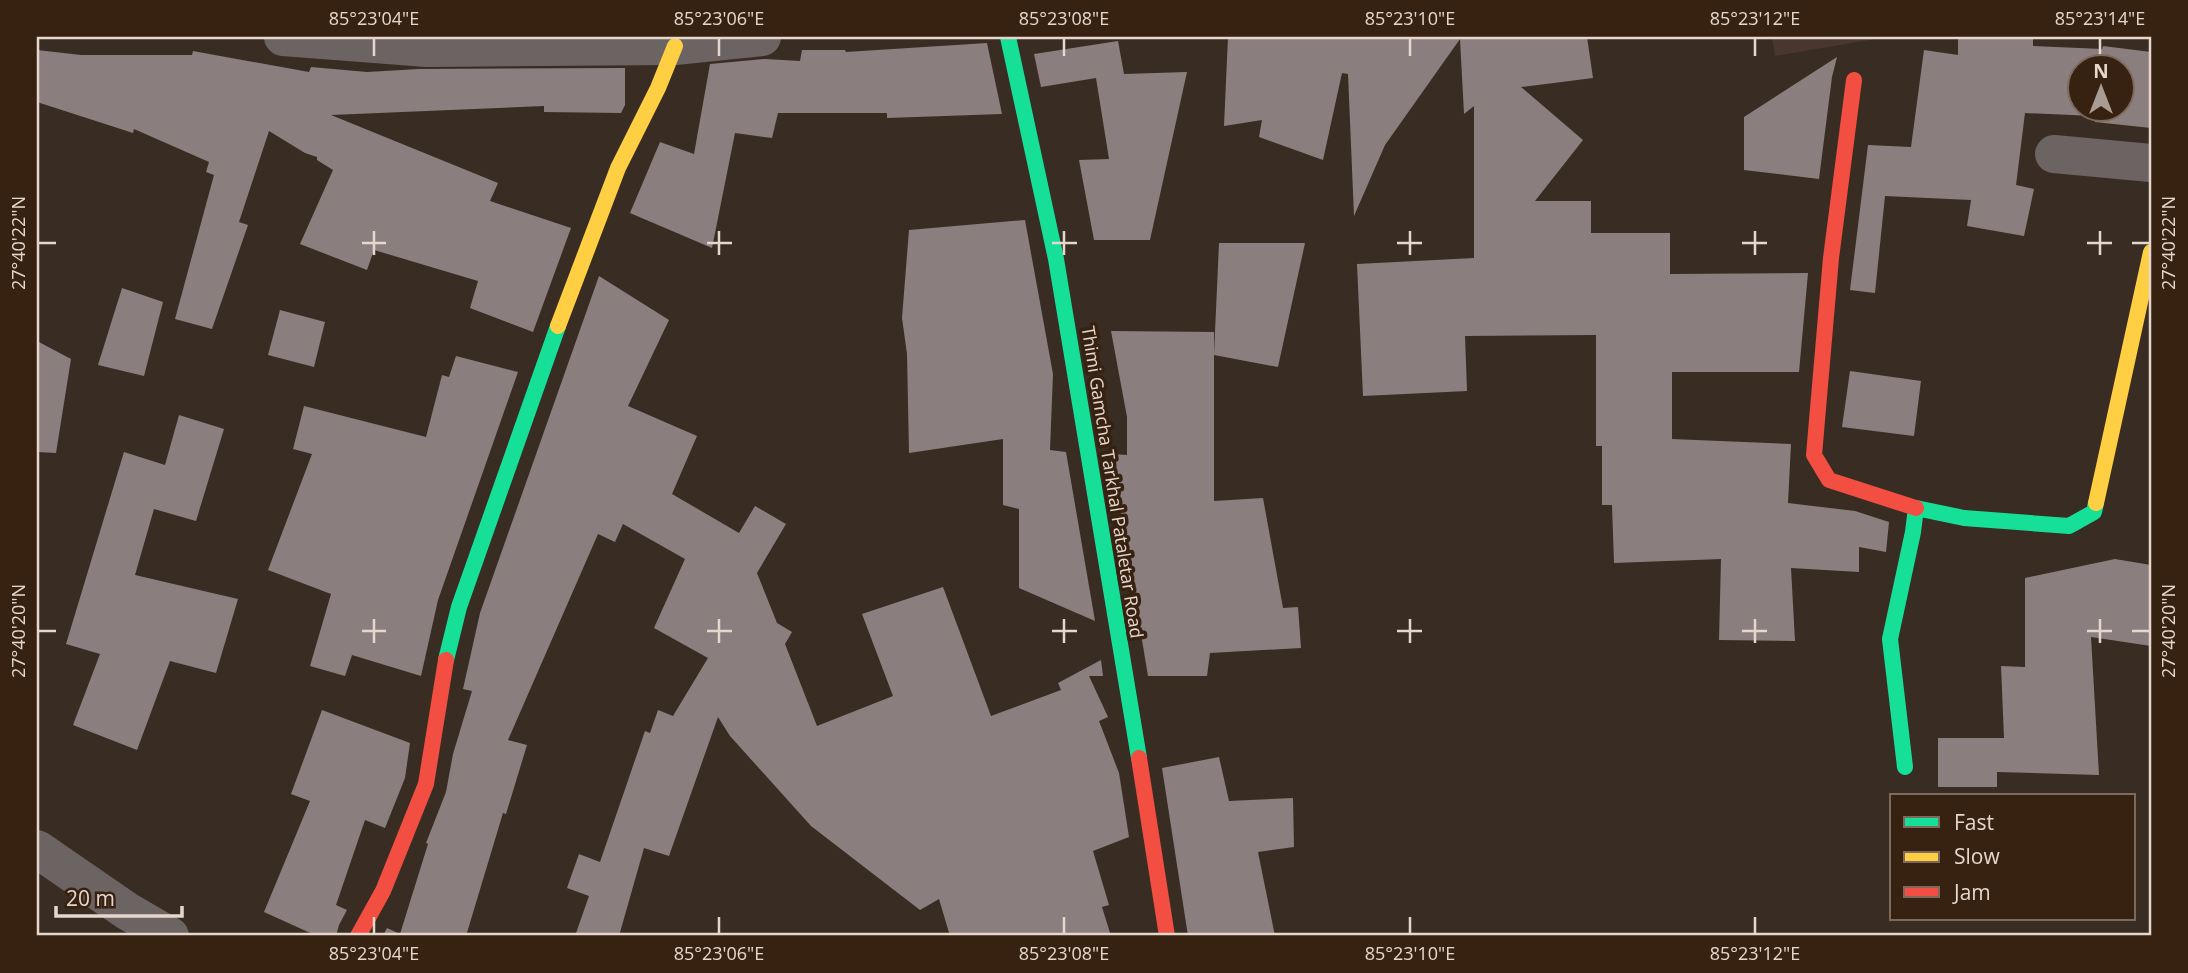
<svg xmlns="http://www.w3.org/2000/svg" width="2188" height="973" font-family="'Open Sans',sans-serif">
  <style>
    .medical { fill: #48362f }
    .building { fill: #8b7e7f; fill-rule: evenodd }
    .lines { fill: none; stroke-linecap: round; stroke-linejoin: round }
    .street { stroke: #6c6363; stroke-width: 38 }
    .fast { stroke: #16e098; stroke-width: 16 }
    .slow { stroke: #ffcf43; stroke-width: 16 }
    .jam { stroke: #f24e42; stroke-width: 16 }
    .ticks { fill: none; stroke: #e6d7cd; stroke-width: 2.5 }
    .labels { text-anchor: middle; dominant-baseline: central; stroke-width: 7; stroke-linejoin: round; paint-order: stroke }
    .street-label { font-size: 18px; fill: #e6d7cd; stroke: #372211 }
    .neatline { fill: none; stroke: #e6d7cd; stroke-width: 2.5 }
    .ticks-label { font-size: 18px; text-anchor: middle; fill: #e6d7cd }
  </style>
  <rect width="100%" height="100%" fill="#392d23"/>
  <path class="medical" d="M 1772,37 L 1887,37 L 1775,56 Z"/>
  <path class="building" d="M 1228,37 L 1587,37 L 1593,78 L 1521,87 L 1583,140 L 1535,201 L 1591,201 L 1591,233 L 1670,233 L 1670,274 L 1808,273 L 1799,372 L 1672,372 L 1672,439 L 1791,444 L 1788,503 L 1855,511 L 1889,522 L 1886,552 L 1859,547 L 1859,572 L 1791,568 L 1795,641 L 1719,640 L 1721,559 L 1614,563 L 1612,505 L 1602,505 L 1602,446 L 1596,446 L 1596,335 L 1465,336 L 1467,391 L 1363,396 L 1357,264 L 1474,258 L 1474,106 L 1464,114 L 1460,39 L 1385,145 L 1354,216 L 1348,74 L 1342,73 L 1323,160 L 1259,137 L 1262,120 L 1224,126 Z
    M 1958,37 L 2033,37 L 2033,46 L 2102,49 L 2103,46 L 2151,52 L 2151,128 L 2095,122 L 2095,116 L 2025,113 L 2016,185 L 2034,189 L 2024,236 L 1967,226 L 1971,200 L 1885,196 L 1875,293 L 1850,290 L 1868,145 L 1911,147 L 1924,50 L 1958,55 ZM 2080,66 L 2122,66 L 2122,108 L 2080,108 Z
    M 1118,41 L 1124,74 L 1187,72 L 1150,240 L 1094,240 L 1079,160 L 1109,159 L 1096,78 L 1041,87 L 1034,54 Z
    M 987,43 L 1002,114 L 887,118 L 887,113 L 778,113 L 772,138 L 735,133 L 712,248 L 630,213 L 660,142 L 694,154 L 710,64 L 765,59 L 800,61 L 802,50 L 845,50 L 846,52 Z
    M 37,50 L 81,55 L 192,55 L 193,51 L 309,72 L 311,67 L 367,72 L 419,69 L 625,68 L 625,105 L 621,113 L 544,112 L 544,106 L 331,115 L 498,183 L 490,201 L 571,228 L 533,332 L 470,308 L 478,281 L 374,250 L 367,270 L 300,244 L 333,170 L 317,160 L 317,157 L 305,153 L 269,131 L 239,222 L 248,225 L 212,329 L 175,319 L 214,175 L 206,172 L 209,162 L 134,129 L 133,133 L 37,102 Z
    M 1837,57 L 1832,77 L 1819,179 L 1744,170 L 1744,117 Z
    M 1025,220 L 1053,374 L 1050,450 L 1066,452 L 1095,621 L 1019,588 L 1019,509 L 1003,505 L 1003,439 L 909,453 L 907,354 L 902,318 L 909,230 Z
    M 1219,243 L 1305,243 L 1278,367 L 1214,355 Z
    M 599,276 L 669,320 L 628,406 L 697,436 L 672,494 L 739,533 L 755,506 L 786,524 L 757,573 L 777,623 L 792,632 L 785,644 L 817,726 L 893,696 L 862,614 L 943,587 L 991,716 L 1061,690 L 1058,683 L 1101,660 L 1103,676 L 1089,676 L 1108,717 L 1099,721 L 1119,773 L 1129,837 L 1093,851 L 1109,905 L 1102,907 L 1111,936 L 950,936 L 939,899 L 920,910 L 811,826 L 730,736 L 718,717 L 669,856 L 644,848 L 619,936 L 575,936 L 589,896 L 567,888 L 579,854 L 600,862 L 645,731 L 650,733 L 658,710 L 673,716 L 708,658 L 654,628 L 685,559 L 623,524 L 615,542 L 598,534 L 508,740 L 527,745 L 506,814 L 503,813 L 466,936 L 383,936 L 387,928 L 400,934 L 428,844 L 426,843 L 446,792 L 453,754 L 472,691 L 463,689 L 480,613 Z
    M 122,288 L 163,302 L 144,376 L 98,365 Z
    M 280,310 L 325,322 L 314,367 L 268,355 Z
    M 1111,331 L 1214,332 L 1214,501 L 1263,498 L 1283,608 L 1298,607 L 1301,648 L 1210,653 L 1207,676 L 1148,676 L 1111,454 L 1127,455 L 1127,417 Z
    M 37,341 L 71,359 L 56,453 L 37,452 Z
    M 456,356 L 518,372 L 438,600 L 421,676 L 352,655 L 345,676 L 310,666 L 331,594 L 268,570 L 312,454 L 293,449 L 304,406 L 426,437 L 442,375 L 449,377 Z
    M 1850,371 L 1921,381 L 1914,436 L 1842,427 Z
    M 179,415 L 224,429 L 196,521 L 154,509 L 135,575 L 238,599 L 216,673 L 170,661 L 137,750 L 73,725 L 100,654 L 66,644 L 124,452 L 165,465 Z
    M 2115,559 L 2151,565 L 2151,646 L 2091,637 L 2099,775 L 1997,772 L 1997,787 L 1938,787 L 1938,738 L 2004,738 L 2001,666 L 2025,667 L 2025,578 Z
    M 322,710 L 410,743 L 405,778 L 385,828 L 365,820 L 336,905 L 347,910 L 339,925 L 336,936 L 317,936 L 264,912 L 310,801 L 291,794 Z
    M 1219,757 L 1229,801 L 1293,798 L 1294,847 L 1258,852 L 1275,936 L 1188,936 L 1162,768 Z"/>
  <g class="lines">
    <path class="street" d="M 283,37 L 427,48 L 675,46 L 762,37
      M 2054,154 L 2151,163
      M 37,849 L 127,911 L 170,936"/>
    <path class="fast" d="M 1008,37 L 1056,259 L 1139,758
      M 446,660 L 459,607 L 558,326
      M 1905,767 L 1890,639 L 1913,532 L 1916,508 L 1964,518 L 2069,526 L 2094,512 L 2096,503"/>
    <path class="slow" d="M 558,326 L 618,168 L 658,88 L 675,46
      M 2096,503 L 2151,252"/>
    <path class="jam" d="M 1854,80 L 1831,258 L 1814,455 L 1829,480 L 1916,508
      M 1139,758 L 1167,936
      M 358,936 L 383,891 L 426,784 L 446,660"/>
  </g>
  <path class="ticks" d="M 374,38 L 374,56M 719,38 L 719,56M 1064,38 L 1064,56M 1410,38 L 1410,56M 1755,38 L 1755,56M 2100,38 L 2100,56M 374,231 L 374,255M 719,231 L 719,255M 1064,231 L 1064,255M 1410,231 L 1410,255M 1755,231 L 1755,255M 2100,231 L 2100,255M 38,243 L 56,243M 362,243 L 386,243M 707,243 L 732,243M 1052,243 L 1077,243M 1397,243 L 1422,243M 1742,243 L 1767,243M 2087,243 L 2112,243M 2132,243 L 2150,243M 374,619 L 374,643M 719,619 L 719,643M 1064,619 L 1064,643M 1410,619 L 1410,643M 1755,619 L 1755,643M 2100,619 L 2100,643M 38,631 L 56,631M 362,631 L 386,631M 707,631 L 732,631M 1052,631 L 1077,631M 1397,631 L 1422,631M 1742,631 L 1767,631M 2087,631 L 2112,631M 2132,631 L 2150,631M 374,917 L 374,934M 719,917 L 719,934M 1064,917 L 1064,934M 1410,917 L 1410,934M 1755,917 L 1755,934"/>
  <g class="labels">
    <g class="street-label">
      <text transform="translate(1113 482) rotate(81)">Thimi Gamcha Tarkhal Pataletar Road</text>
    </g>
  </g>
  <rect width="2188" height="973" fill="none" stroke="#372211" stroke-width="77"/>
  <rect x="1890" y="794" width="245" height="126" fill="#372211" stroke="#7d6a5c" stroke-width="2"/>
  <rect x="1904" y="817" width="35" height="10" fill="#16e098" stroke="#7d6a5c" stroke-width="2"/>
  <text x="1954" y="830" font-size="21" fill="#e6d7cd">Fast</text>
  <rect x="1904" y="852" width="35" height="10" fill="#ffcf43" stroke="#7d6a5c" stroke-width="2"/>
  <text x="1954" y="864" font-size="21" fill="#e6d7cd">Slow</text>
  <rect x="1904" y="887" width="35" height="10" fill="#f24e42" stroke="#7d6a5c" stroke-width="2"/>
  <text x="1954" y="900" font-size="21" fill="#e6d7cd">Jam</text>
  <g transform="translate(2101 88)"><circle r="33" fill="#372211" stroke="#7d6a5c" stroke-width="2"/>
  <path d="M0-5L12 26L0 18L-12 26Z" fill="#a99c92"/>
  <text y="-10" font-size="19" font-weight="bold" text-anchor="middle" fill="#e6d7cd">N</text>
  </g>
  <path d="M56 906v10h126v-10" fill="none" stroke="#e6d7cd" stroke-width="3.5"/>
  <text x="66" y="906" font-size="21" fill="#e6d7cd" stroke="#372211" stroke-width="5" paint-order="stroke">20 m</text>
  <rect x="38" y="38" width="2112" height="896" class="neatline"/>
  <g class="ticks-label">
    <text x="374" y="25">85°23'04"E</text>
    <text x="719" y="25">85°23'06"E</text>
    <text x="1064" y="25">85°23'08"E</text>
    <text x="1410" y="25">85°23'10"E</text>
    <text x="1755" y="25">85°23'12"E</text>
    <text x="2100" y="25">85°23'14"E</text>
    <text transform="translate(19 243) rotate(-90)" y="6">27°40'22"N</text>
    <text transform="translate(2169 243) rotate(-90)" y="6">27°40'22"N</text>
    <text transform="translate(19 631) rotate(-90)" y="6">27°40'20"N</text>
    <text transform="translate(2169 631) rotate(-90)" y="6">27°40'20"N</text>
    <text x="374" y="960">85°23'04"E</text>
    <text x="719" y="960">85°23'06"E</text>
    <text x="1064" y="960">85°23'08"E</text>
    <text x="1410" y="960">85°23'10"E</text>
    <text x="1755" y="960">85°23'12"E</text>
  </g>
</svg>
